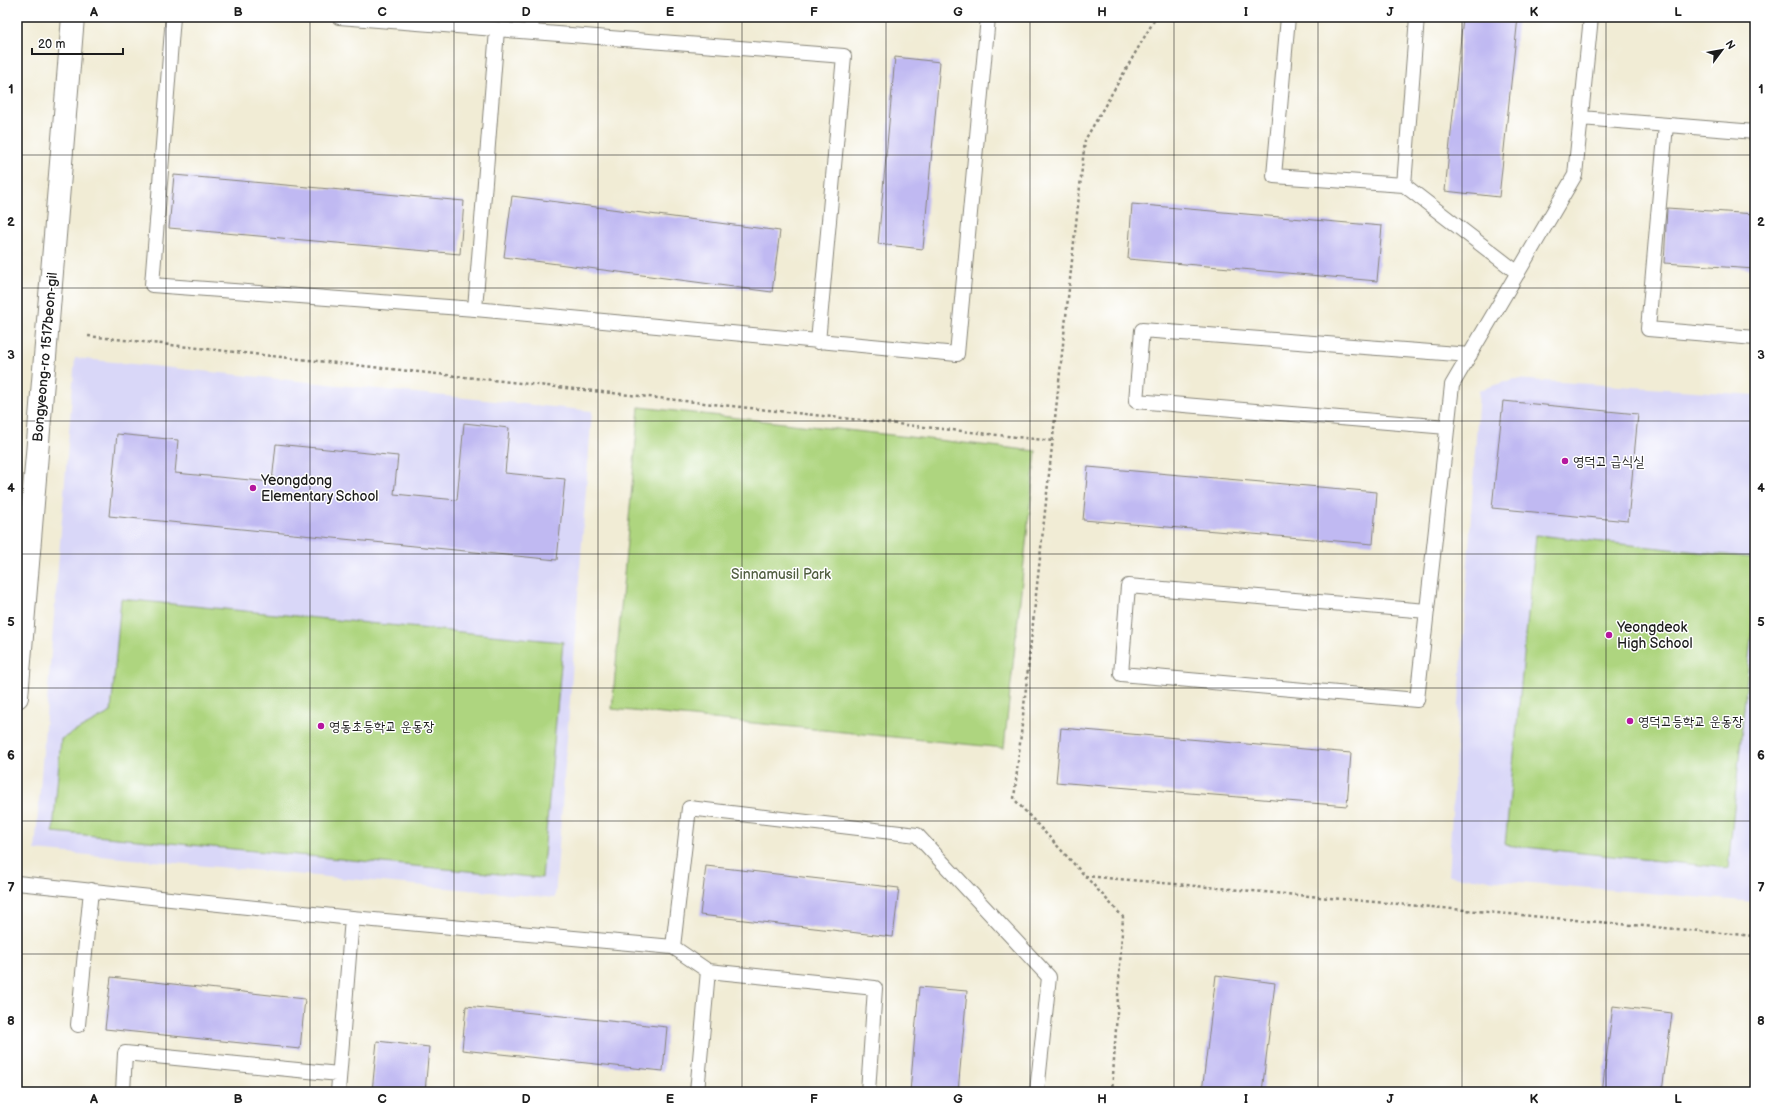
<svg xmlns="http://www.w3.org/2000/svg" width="1772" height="1109" font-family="'Balsamiq Sans','Poor Story',sans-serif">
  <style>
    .built { fill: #d9d7f8 }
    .green { fill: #aed57f; stroke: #65784e }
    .building { fill: #c0b9f2 }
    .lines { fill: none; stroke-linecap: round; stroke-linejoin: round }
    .service-casing { stroke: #868478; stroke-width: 16 }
    .tertiary-casing { stroke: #868478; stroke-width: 24 }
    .path { stroke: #868478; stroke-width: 2.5; stroke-dasharray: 3 3; stroke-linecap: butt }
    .service { stroke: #fff; stroke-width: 14 }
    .tertiary { stroke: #fff; stroke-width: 22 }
    .grid { fill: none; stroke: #1c1c1c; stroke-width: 1; stroke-opacity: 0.55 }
    .poi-dot { fill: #b5179e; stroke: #fff; stroke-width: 1.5 }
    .labels { text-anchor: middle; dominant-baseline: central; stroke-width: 3; stroke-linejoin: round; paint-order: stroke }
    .street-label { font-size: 14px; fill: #1c1c1c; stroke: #fff }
    .poi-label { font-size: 14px; fill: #1c1c1c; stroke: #fff; text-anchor: start }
    .park-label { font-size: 14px; fill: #4f5d3f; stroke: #fff }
    .neatline { fill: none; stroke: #1c1c1c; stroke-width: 1.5 }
    .grid-label { font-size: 13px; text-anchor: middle; font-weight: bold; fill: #1c1c1c }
  </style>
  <rect width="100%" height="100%" fill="#fff"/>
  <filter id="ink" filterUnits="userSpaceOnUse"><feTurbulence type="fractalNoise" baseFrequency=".025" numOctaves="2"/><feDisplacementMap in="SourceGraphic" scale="8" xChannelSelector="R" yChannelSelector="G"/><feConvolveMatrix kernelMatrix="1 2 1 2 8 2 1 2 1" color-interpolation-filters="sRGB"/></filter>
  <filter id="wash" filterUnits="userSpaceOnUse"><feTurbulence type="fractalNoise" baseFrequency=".012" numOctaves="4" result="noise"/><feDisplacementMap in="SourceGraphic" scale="16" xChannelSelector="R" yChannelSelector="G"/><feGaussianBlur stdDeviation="0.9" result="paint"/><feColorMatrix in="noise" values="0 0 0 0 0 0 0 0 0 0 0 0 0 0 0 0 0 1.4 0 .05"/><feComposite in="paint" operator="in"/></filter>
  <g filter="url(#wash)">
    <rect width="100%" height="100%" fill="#f1ecd5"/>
    <path class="built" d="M 75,358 L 592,411 L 555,898 L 35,850 Z
      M 1514,379 L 1755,395 L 1755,902 L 1448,876 L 1479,390 Z"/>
    <path class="green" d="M 639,407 L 1036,451 L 1004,748 L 612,709 Z
      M 1536,535 L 1755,558 L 1755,598 L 1728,868 L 1505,845 Z
      M 121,599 L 563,642 L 542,878 L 53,832 L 61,739 L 111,712 Z"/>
    <g id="blocks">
      <path class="building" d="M 1463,17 L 1518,17 L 1499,197 L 1445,191 Z
        M 895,57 L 940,62 L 923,249 L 878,244 Z
        M 174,175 L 464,201 L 460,254 L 169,228 Z
        M 512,196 L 780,231 L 772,292 L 504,257 Z
        M 1132,204 L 1382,226 L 1377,281 L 1128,259 Z
        M 1667,208 L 1755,214 L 1755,269 L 1664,263 Z
        M 1503,401 L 1638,414 L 1628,521 L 1492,508 Z
        M 464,423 L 509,428 L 505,473 L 565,479 L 557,560 L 109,516 L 117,434 L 178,440 L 175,473 L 272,482 L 276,444 L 398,456 L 394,494 L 457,500 Z
        M 1088,467 L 1377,492 L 1373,544 L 1083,520 Z
        M 1061,728 L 1351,753 L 1347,806 L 1056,782 Z
        M 706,866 L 899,888 L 893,937 L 700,915 Z
        M 1216,975 L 1275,983 L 1262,1092 L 1202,1092 Z
        M 111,977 L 305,999 L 300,1049 L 105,1029 Z
        M 919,987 L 967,991 L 958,1092 L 910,1092 Z
        M 466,1006 L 667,1027 L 663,1071 L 462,1050 Z
        M 1613,1006 L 1672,1013 L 1662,1092 L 1602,1092 Z
        M 377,1041 L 429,1047 L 425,1092 L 372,1092 Z"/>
    </g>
  </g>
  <g filter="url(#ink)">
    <use href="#blocks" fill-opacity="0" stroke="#868478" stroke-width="1"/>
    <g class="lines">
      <g class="service-casing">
        <path id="service" d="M 173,17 L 152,285 L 475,309 L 957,354 L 988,17
          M 339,17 L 844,56 L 818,342
          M 1288,17 L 1274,176 L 1404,185 L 1518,273
          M 531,32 L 532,17
          M 1581,118 L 1755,132
          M 1666,125 L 1648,329 L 1755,338
          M 1404,185 L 1417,17
          M 475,309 L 497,30
          M 1447,427 L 1136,401 L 1142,330 L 1470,355
          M 1427,611 L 1128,586 L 1121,674 L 1417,700 L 1452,385 L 1575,175 L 1591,17
          M 17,883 L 352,918 L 673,947 L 708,971 L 697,1092
          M 673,947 L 689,808 L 917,835 L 1049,977 L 1037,1092
          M 708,971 L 875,988 L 868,1092
          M 78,1025 L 91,890
          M 123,1092 L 125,1053 L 339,1074
          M 338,1092 L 352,918"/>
      </g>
      <g class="tertiary-casing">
        <path id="tertiary" d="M 17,697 L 73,17"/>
      </g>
      <path class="path" d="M 88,336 L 1053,441
        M 1085,876 L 1755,936
        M 1112,1092 L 1123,917 L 1014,799 L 1085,140 L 1156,17"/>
      <use href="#service" class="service"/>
      <use href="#tertiary" class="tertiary"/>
    </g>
  </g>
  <path class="grid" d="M 166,17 L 166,1092M 310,17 L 310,1092M 454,17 L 454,1092M 598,17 L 598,1092M 742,17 L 742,1092M 886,17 L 886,1092M 1030,17 L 1030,1092M 1174,17 L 1174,1092M 1318,17 L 1318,1092M 1462,17 L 1462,1092M 1606,17 L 1606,1092M 17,155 L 1755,155M 17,288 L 1755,288M 17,421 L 1755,421M 17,554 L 1755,554M 17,688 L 1755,688M 17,821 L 1755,821M 17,954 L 1755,954"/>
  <g class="poi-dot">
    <circle cx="1565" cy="461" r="4"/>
    <circle cx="253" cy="488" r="4"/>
    <circle cx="1609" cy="635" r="4"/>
    <circle cx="1630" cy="721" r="4"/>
    <circle cx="321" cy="726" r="4"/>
  </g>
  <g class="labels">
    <g class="street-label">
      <text transform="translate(45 357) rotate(-85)">Bongyeong-ro 1517beon-gil</text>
    </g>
    <g class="poi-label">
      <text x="1573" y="461">영덕고 급식실</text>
      <text x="261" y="480">Yeongdong<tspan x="261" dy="16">Elementary School</tspan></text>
      <text x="1617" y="627">Yeongdeok<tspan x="1617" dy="16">High School</tspan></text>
      <text x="1638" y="721">영덕고등학교 운동장</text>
      <text x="329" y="726">영동초등학교 운동장</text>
    </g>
    <g class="park-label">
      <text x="781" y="574">Sinnamusil Park</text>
    </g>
  </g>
  <rect width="1772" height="1109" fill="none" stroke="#fff" stroke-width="44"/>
  <g transform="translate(1722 50) rotate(58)" stroke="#ffffff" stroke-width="3" paint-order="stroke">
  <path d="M0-3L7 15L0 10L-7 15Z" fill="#1c1c1c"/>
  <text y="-6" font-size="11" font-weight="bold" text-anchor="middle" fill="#1c1c1c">N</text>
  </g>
  <path d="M32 48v6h91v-6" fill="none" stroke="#1c1c1c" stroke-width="2"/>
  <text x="38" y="48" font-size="12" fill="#1c1c1c" stroke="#ffffff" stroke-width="3" paint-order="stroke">20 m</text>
  <rect x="22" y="22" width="1728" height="1065" class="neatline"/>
  <g class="grid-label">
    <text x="94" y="16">A</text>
    <text x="238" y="16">B</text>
    <text x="382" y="16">C</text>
    <text x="526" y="16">D</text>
    <text x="670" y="16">E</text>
    <text x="814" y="16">F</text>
    <text x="958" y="16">G</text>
    <text x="1102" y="16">H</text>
    <text x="1246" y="16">I</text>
    <text x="1390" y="16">J</text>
    <text x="1534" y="16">K</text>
    <text x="1678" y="16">L</text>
    <text x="11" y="93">1</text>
    <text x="1761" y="93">1</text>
    <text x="11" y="226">2</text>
    <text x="1761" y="226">2</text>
    <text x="11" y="359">3</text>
    <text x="1761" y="359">3</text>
    <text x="11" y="492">4</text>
    <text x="1761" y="492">4</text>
    <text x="11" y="626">5</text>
    <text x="1761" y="626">5</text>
    <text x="11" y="759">6</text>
    <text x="1761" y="759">6</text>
    <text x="11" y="892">7</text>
    <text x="1761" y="892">7</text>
    <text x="11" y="1025">8</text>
    <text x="1761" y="1025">8</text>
    <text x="94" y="1103">A</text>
    <text x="238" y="1103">B</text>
    <text x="382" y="1103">C</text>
    <text x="526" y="1103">D</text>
    <text x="670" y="1103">E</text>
    <text x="814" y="1103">F</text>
    <text x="958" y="1103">G</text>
    <text x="1102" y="1103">H</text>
    <text x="1246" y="1103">I</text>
    <text x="1390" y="1103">J</text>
    <text x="1534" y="1103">K</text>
    <text x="1678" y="1103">L</text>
  </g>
</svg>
